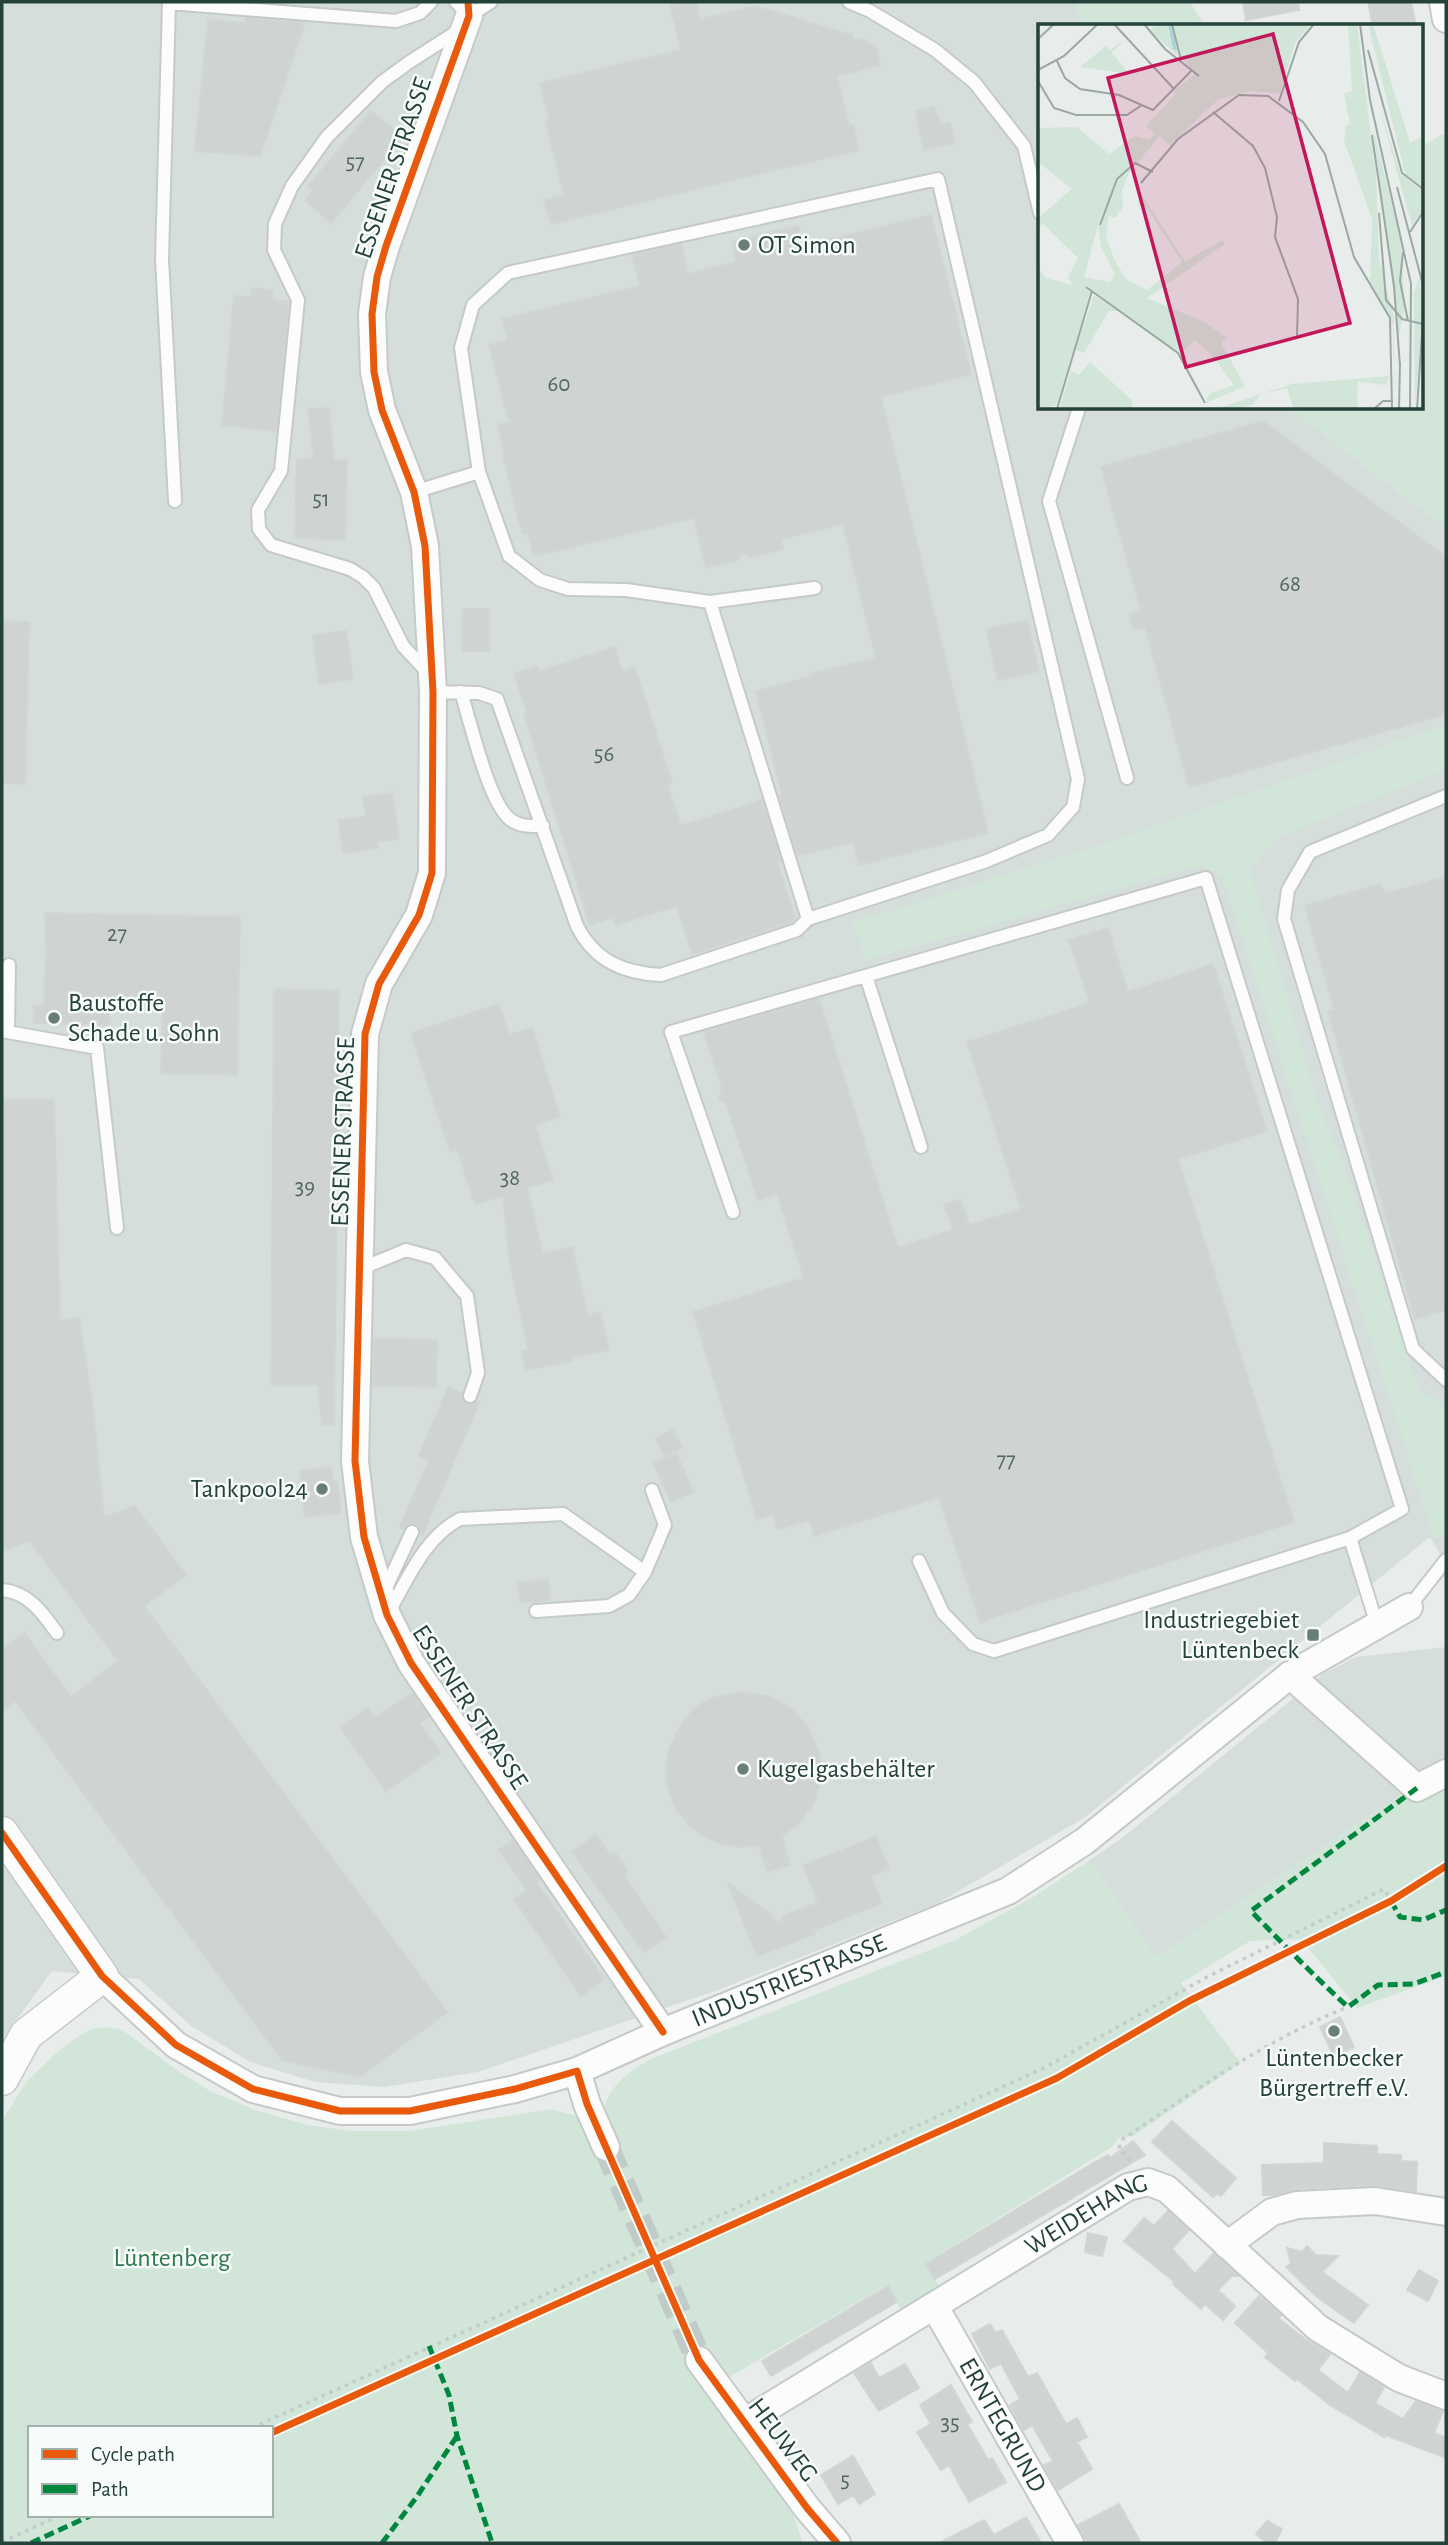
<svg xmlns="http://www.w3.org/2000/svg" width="1448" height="2545" font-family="'Alegreya Sans',sans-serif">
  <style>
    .built { fill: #d6dedb }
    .green { fill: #d1e6d8; fill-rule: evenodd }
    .building { fill: #cfd4d2; stroke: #d1d6d4; stroke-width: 2 }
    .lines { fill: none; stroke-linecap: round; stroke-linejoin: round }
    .minor-tunnel { stroke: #c1cbc8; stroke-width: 26; stroke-dasharray: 26 13; stroke-linecap: butt }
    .service-casing { stroke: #c5cac8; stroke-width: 16 }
    .minor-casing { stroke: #c5cac8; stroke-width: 30 }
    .tertiary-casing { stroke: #c5cac8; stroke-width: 35 }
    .path { stroke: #c3ccca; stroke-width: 3.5; stroke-dasharray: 3.5 5; stroke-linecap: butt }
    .service { stroke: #fcfcfc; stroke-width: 12 }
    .minor { stroke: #fcfcfc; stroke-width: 26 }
    .tertiary { stroke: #fcfcfc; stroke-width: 32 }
    .quiet { stroke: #00873e; stroke-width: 5; stroke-dasharray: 10 5; stroke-linecap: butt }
    .cycleway-casing { stroke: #f7fbf9; stroke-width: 11 }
    .cycleway { stroke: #e8590c; stroke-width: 7 }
    .poi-dot { fill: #697e78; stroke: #f7fbf9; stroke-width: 2.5 }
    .labels { text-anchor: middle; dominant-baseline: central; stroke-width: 5; stroke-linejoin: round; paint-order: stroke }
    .number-label { font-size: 23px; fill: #506761 }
    .street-label { font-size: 26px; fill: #24423a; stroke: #f7fbf9 }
    .poi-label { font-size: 26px; fill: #24423a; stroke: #f7fbf9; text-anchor: start }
    .park-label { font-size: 26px; fill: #2d7a4b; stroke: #f7fbf9 }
    .inset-river { fill: none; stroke: #a9d4db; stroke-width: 3.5 }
    .inset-road { fill: none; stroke: #9aa9a4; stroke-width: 2 }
    .view { fill: #c2185b; fill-opacity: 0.15; stroke: #c2185b; stroke-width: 3.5 }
    .inset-edge { fill: none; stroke: #24423a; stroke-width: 3.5 }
  </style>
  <rect width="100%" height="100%" fill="#e8edeb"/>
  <path class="built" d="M 2,2 L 1075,2 L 1081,26 L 1040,26 L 1040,408 L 1290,408 L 1420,508 L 1446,485 L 1446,1564 L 1430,1537 L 1084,1818 L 938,1903 L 718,1990 L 478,2072 L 384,2087 L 315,2082 L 250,2062 L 190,2025 L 139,1979 L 52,1971 L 2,2040 Z
    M 1446,1647 L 1446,1754 L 1401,1795 L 1156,1958 L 1090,1860 L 1122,1838 L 1323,1674 L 1356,1657 Z"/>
  <path class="green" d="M 1075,2 L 1190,2 L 1205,26 L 1081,26 Z
    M 1443,134 L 1446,136 L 1446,528 L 1290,408 L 1422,408 L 1422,146 Z
    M 1446,725 L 1446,770 L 1277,838 L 1250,869 L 1319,1107 L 1343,1163 L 1419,1391 L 1446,1406 L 1446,1530 L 1438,1540 L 1431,1528 L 1223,878 L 1201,865 L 866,960 L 853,923 L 1106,843 Z
    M 1446,1754 L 1446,1976 L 1357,2008 L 1301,1939 L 1250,1941 L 1181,1983 L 1241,2063 L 1133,2136 L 1119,2138 L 1112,2147 L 926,2263 L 943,2292 L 904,2315 L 887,2285 L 724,2380 L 689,2362 L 696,2380 L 750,2449 L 773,2485 L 788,2500 L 803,2543 L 2,2543 L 2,2121 L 26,2082 L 54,2055 L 77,2037 L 91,2029 L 104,2027 L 121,2029 L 174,2068 L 210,2091 L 258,2111 L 308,2125 L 351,2131 L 409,2131 L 552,2109 L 580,2117 L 603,2117 C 605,2088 628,2072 651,2059 L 955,1940 L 1033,1897 L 1090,1860 L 1156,1958 L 1400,1795 ZM 30,2428 L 271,2428 L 271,2515 L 30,2515 Z"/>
  <path class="building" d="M 685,2 L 696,2 L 700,19 L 755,6 L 852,35 L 854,41 L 861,39 L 876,48 L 880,65 L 837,76 L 849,126 L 853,125 L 859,150 L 551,224 L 544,200 L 564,195 L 546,122 L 550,121 L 540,83 L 681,50 L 670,5 Z
    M 1243,2 L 1298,2 L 1299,10 L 1246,20 Z
    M 1368,2 L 1411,2 L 1416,26 L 1373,26 Z
    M 246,18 L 305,23 L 260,156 L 195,151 L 208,20 L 246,23 Z
    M 934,107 L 941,125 L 950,123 L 954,143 L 924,150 L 916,111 Z
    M 371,111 L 403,137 L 331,223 L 305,200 L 313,190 L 308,186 Z
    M 931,215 L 971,374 L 881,397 L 988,833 L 859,865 L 853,842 L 798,856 L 779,795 L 782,794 L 756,691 L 810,677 L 809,674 L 876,658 L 843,524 L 781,539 L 783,549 L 750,557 L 743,552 L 738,560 L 706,568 L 694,518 L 534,556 L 528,533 L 523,534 L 517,515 L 503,454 L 505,453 L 498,425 L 509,422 L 489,345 L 508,340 L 502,319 L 640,286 L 632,255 L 681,244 L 688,274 L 736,262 L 732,242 L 758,235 L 798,226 L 803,246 Z
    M 252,288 L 273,290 L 272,299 L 289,302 L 276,431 L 222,425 L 234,296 L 251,297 Z
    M 329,408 L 334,460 L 347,460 L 345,540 L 295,538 L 297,459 L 314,459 L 308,409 Z
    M 1263,421 L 1446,557 L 1446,714 L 1189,787 L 1145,627 L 1133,630 L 1129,614 L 1141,610 L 1101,467 Z
    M 463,609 L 489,609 L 489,651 L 462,651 Z
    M 1027,620 L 1039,671 L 998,680 L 986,629 Z
    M 2,621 L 29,622 L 25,784 L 2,783 Z
    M 346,631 L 353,679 L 319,684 L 313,635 Z
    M 615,647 L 622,672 L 635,667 L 672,783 L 667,784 L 681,826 L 762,800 L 781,860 L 777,861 L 795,919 L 792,922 L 692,954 L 677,906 L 615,925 L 613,917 L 590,925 L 524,714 L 527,713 L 514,674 L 537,666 L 539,671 Z
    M 392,793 L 399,839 L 377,842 L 378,848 L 343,853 L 339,820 L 366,816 L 363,797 Z
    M 1446,877 L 1446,1310 L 1415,1319 L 1328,1011 L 1334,1009 L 1305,906 L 1381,884 L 1384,894 Z
    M 45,913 L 240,917 L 237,1075 L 161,1073 L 163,1004 L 109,1002 L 109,1025 L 34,1023 L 34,1006 L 44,1006 L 46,954 Z
    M 1108,928 L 1128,992 L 1213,964 L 1267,1131 L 1178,1159 L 1294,1522 L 980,1622 L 939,1497 L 814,1536 L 810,1520 L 778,1529 L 773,1514 L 757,1519 L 693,1312 L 804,1278 L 777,1194 L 758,1200 L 726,1103 L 718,1100 L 722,1088 L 704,1032 L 819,999 L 898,1248 L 953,1230 L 944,1204 L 961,1200 L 969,1225 L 1021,1209 L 967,1042 L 1090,1003 L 1069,940 Z
    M 274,989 L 339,991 L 334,1425 L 322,1425 L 318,1385 L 271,1385 Z
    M 499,1004 L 509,1035 L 532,1027 L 560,1117 L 535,1125 L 553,1180 L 527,1188 L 543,1254 L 572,1247 L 588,1315 L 600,1312 L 609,1350 L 571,1358 L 572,1361 L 526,1370 L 522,1351 L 528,1350 L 509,1258 L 503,1196 L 475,1204 L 457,1149 L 450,1152 L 411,1033 Z
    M 2,1099 L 54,1100 L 60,1320 L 79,1318 L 92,1400 L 104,1517 L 135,1506 L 186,1575 L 144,1606 L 447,2012 L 360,2077 L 282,2060 L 15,1701 L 2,1711 L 2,1649 L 24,1633 L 71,1697 L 118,1661 L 30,1541 L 2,1551 Z
    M 374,1338 L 437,1340 L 436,1387 L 373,1386 Z
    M 448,1387 L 462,1393 L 462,1398 L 467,1404 L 480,1401 L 422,1536 L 419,1528 L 415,1524 L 408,1525 L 404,1529 L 400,1527 L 429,1460 L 419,1456 Z
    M 673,1430 L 682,1448 L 664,1456 L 656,1438 Z
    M 676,1453 L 694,1492 L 671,1501 L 654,1463 Z
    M 331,1467 L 333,1481 L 337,1481 L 341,1513 L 305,1517 L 300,1471 Z
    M 548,1579 L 550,1600 L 520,1603 L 518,1583 Z
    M 741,1692 L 771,1697 L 792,1709 L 808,1727 L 820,1755 L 821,1779 L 814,1802 L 800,1822 L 782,1837 L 790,1865 L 767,1872 L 759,1846 L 740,1847 L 722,1844 L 705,1837 L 690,1826 L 675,1807 L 667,1784 L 666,1766 L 669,1748 L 683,1721 L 695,1708 L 711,1698 Z
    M 413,1693 L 429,1717 L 419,1723 L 441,1753 L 386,1791 L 340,1727 L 368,1708 L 375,1718 Z
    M 596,1835 L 610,1855 L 615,1852 L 628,1871 L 623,1874 L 666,1937 L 644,1952 L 572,1852 Z
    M 876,1837 L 889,1869 L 871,1876 L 882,1903 L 814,1930 L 815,1934 L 757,1956 L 728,1883 L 773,1916 L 774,1919 L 784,1925 L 782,1916 L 818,1903 L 803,1865 Z
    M 513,1840 L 540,1880 L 527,1890 L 499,1850 Z
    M 537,1883 L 604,1979 L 581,1996 L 514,1899 Z
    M 1340,2017 L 1354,2047 L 1334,2057 L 1320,2027 Z
    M 1172,2121 L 1236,2178 L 1221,2196 L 1217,2193 L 1213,2197 L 1152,2142 Z
    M 1133,2141 L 1145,2155 L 935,2279 L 926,2264 L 1095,2162 L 1108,2155 L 1110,2158 Z
    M 1324,2143 L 1377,2146 L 1377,2154 L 1401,2155 L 1401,2161 L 1417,2162 L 1416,2191 L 1374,2185 L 1295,2189 L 1275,2195 L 1263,2195 L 1262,2165 L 1324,2163 Z
    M 1168,2211 L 1189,2230 L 1172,2249 L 1195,2274 L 1214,2253 L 1238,2276 L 1232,2276 L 1218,2290 L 1235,2306 L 1223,2320 L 1205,2304 L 1201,2309 L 1173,2284 L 1175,2282 L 1124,2241 L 1144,2218 L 1154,2226 Z
    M 1088,2233 L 1107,2237 L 1102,2256 L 1085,2252 Z
    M 1307,2246 L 1316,2255 L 1338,2256 L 1322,2272 L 1368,2305 L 1354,2323 L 1317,2297 L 1286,2267 L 1291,2263 L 1287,2248 L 1302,2252 Z
    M 1419,2270 L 1438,2281 L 1428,2301 L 1407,2290 Z
    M 888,2286 L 897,2302 L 771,2376 L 762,2361 Z
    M 1259,2296 L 1281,2315 L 1278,2318 L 1305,2339 L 1330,2354 L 1318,2370 L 1348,2393 L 1360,2372 L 1384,2387 L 1375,2403 L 1403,2419 L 1416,2401 L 1443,2411 L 1434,2433 L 1446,2438 L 1446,2458 L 1386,2435 L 1384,2437 L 1330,2405 L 1297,2379 L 1295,2381 L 1265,2357 L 1268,2353 L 1235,2323 Z
    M 990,2324 L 995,2333 L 1002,2330 L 1028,2377 L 1037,2373 L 1066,2424 L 1077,2418 L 1087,2437 L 1077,2442 L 1092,2469 L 1058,2490 L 1044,2465 L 1053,2461 L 1032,2425 L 1024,2430 L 1010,2405 L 1020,2399 L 1001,2363 L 990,2369 L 972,2334 Z
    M 871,2363 L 879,2378 L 905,2364 L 919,2388 L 879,2411 L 854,2373 Z
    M 951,2385 L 972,2422 L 967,2424 L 988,2460 L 992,2458 L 1006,2482 L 969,2502 L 949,2465 L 941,2470 L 917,2432 L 931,2424 L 920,2405 Z
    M 853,2456 L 875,2494 L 859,2504 L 854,2495 L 838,2504 L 821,2475 Z
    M 1119,2504 L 1141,2543 L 1088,2543 L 1078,2525 Z
    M 1026,2517 L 1041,2543 L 939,2543 L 984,2520 L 994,2535 Z
    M 1267,2521 L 1282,2529 L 1275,2543 L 1267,2543 L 1256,2534 Z"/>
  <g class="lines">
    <path class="minor-tunnel" d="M 606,2147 L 699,2360"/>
    <g class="service-casing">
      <path id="service" d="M 456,2 L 469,16 L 491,2
        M 849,2 L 870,11 L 935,50 L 974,82 L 1024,146 L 1040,213
        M 1079,408 L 1049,501 L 1127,778
        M 414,492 L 479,472 L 509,556 L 540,580 L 568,589 L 626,590 L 710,602 L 808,919
        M 175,501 L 162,259 L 169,3 L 396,21 L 420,13 L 431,2
        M 710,602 L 815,588
        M 429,674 L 403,646 L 374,588 L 363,577 L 350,569 L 271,545 L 259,529 L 258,510 L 281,471 L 298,300 L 274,250 L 275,224 L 292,186 L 327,137 L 382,82 L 408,63 L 461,29
        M 433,692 L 479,693 L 497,699 L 577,926 C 595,961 623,973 661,975 L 797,930 L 808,919 L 984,862 L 1048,835 L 1073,807 L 1078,779 L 938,179 L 508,273 L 473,305 L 461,348 L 479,472
        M 461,692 C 470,720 489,805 511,820 C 521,827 531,826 543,826
        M 1446,796 L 1310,852 L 1288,890 L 1284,919 L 1413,1349 L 1446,1380
        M 866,976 L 921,1147
        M 2,1031 L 97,1048 L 117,1228
        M 8,1031 L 9,965
        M 733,1212 L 671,1032 L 1206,878 L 1402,1509 L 1350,1538 L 1377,1625
        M 360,1269 L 406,1250 L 435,1258 L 467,1296 L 478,1373 L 470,1396
        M 919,1561 L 943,1613 L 973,1644 L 994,1651 L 1350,1538
        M 2,1590 C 28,1592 43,1613 57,1633
        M 384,1592 L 412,1532
        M 1409,1607 L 1446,1560
        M 389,1611 C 408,1579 425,1537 460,1519 L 563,1514 L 645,1572 L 665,1525 L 652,1490
        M 536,1611 L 609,1606 L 629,1595 L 645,1572"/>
    </g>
    <g class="minor-casing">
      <g id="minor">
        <path d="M 1443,2 L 1446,19"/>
        <path d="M 469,16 L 386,246 L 377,277 L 372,314 L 374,372 L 382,410 L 414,492 L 425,546 L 433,692 L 432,873 L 419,915 L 379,984 L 365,1034 L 355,1461 L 364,1537 L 387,1615 L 411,1663 L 663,2032"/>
        <path d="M 1290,1675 L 1417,1788 L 1446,1773"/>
        <path id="s1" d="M 102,1976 L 176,2045 L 253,2089 L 340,2111 L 410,2111 L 515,2089 L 577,2071 L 663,2032 L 1008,1891 L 1085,1841 L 1290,1675 L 1409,1607"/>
        <path d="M 577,2071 L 587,2104 L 606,2147"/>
        <path d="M 1227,2245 L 1272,2212 L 1297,2205 L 1375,2201 L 1446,2212"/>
        <path id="s2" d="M 935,2307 L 1070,2543"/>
        <path d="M 699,2360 L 807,2508 L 837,2543"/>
        <path id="s3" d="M 744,2422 L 1128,2187 L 1148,2182 L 1167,2189 L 1318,2328 L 1399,2378 L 1446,2396"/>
      </g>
    </g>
    <g class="tertiary-casing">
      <path id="tertiary" d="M 2,1833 L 102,1976 L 26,2035 L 2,2079"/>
    </g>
    <path class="path" d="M 1130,2161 L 1119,2148 L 1123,2139 C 1196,2090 1267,2039 1348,2007
      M 252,2428 L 1044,2068 L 1207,1977 L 1384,1889 L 1391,1901
      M 2,2542 L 61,2515"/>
    <use href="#service" class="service"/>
    <use href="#minor" class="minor"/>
    <use href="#tertiary" class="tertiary"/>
    <path class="quiet" d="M 1417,1788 L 1251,1911 C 1283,1944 1314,1976 1348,2007 L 1378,1985 L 1414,1984 L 1446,1972
      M 1391,1901 L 1400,1917 L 1423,1920 L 1446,1910
      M 429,2346 L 449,2395 L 457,2436 L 492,2543
      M 31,2543 L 92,2515
      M 382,2543 L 416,2498 L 457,2436"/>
    <g class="cycleway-casing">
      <path id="cycleway" d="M 468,2 L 469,16 L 386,246 L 377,277 L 372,314 L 374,372 L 382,410 L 414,492 L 425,546 L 433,692 L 432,873 L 419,915 L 379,984 L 365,1034 L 355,1461 L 364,1537 L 387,1615 L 411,1663 L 663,2032
        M 2,1833 L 102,1976 L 176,2045 L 253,2089 L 340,2111 L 410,2111 L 515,2089 L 577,2071 L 587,2104 L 699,2360 L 807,2508 L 837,2543
        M 271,2433 L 1057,2078 L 1189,2001 L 1391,1901 L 1446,1866"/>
    </g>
    <use href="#cycleway" class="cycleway"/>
  </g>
  <g class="poi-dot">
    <circle cx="744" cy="245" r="7"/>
    <circle cx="54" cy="1018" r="7"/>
    <circle cx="322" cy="1489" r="7"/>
    <rect x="1306" y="1628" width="14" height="14" rx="3.5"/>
    <circle cx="743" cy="1769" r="7"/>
    <circle cx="1334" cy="2031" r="7"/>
  </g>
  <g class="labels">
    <g class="number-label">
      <text x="355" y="162">57</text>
      <text x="559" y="384">60</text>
      <text x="321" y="499">51</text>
      <text x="1290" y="584">68</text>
      <text x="604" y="754">56</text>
      <text x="117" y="934">27</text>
      <text x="510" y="1178">38</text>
      <text x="305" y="1187">39</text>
      <text x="1006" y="1460">77</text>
      <text x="950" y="2423">35</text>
      <text x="845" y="2480">5</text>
    </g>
    <g class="street-label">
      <text transform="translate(393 168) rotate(-71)">ESSENER STRASSE</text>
      <text transform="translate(343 1132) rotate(-88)">ESSENER STRASSE</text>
      <text transform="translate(470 1707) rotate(57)">ESSENER STRASSE</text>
      <text stroke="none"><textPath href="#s1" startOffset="752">INDUSTRIESTRASSE</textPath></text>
      <text stroke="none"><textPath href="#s3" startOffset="401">WEIDEHANG</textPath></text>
      <text stroke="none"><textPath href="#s2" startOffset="136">ERNTEGRUND</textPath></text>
      <text transform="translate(783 2440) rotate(53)">HEUWEG</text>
    </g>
    <g class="poi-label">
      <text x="758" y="245">OT Simon</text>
      <text x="68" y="1003">Baustoffe<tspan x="68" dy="30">Schade u. Sohn</tspan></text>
      <text x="308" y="1489" text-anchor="end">Tankpool24</text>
      <text x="1299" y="1620" text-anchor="end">Industriegebiet<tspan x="1299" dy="30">Lüntenbeck</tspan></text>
      <text x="757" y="1769">Kugelgasbehälter</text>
      <text x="1334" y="2058" text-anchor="middle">Lüntenbecker<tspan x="1334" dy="30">Bürgertreff e.V.</tspan></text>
    </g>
    <g class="park-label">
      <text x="172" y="2258">Lüntenberg</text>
    </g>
  </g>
  <g transform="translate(1038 24)">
    <rect width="385" height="385" fill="#e8edeb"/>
    <path d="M 119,0 L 133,0 L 141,33 L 111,6 ZM 134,0 L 273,0 L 257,19 L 242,70 L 213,67 L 181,75 L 132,121 L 121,112 L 90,151 L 84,166 L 85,183 L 77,194 L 71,192 L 68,212 L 77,237 L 88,255 L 109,266 L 144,238 L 109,184 L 100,181 L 102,168 L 147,237 L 185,216 L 187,220 L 109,274 L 164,297 L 189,314 L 183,319 L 207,362 L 168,379 L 171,370 L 196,361 L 177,335 L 157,316 L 144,328 L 124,318 L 53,265 L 19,381 L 0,385 L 0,245 L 8,254 L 34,261 L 30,253 L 40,234 L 5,200 L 0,204 L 0,194 L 34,165 L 0,138 L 0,104 L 39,103 L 71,130 L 97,112 L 111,116 L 117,109 L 108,102 L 138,70 L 135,67 L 157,50 L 139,27 ZM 64,187 L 60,204 L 63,223 L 77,250 L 72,258 L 46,253 ZM 310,0 L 319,0 L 338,150 L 341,234 L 356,293 L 357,385 L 355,301 L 332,258 L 334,195 L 306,117 L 308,102 L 312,100 L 306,70 L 314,67 ZM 330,0 L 335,0 L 372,118 L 385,113 L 385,164 L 368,153 ZM 86,16 L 74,29 L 91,50 L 42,43 L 68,22 L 72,26 ZM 340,79 L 363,151 L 385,167 L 385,186 L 374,202 ZM 335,104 L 364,220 L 366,287 L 361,312 ZM 381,253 L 385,279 L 377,385 L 376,269 ZM 56,271 L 80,287 L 71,287 L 46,329 L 37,326 ZM 52,338 L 95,377 L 93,385 L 21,385 L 33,347 L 41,351 ZM 351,352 L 348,361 L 320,358 L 319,385 L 256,385 L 249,364 L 223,370 L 215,380 L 202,385 L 178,385 L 254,360 Z" fill="#d1e6d8" fill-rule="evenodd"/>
    <path class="inset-river" d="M 132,1 L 137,26"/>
    <path class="inset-road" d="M 76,0 L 136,65M 106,0 L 127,25 L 161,52M 134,0 L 143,36M 322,0 L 332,76 L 373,260 L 372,385M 0,15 L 16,0M 330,26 L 364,149 L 385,165M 19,37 L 27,54 L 42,65 L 81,71 L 115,86 L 154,46M 0,46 L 26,32 L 60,0M 0,57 L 16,84 L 38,91 L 89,91 L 104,81M 241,77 L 261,18 L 276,0M 175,88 L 215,122 L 227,144 L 239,193 L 237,213 L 260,275 L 259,312M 334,111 L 356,262 L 362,342M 103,159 L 140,115 L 201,71 L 230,72 L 265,98 L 287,130 L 316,233 L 352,294 L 354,385M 359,163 L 385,261M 341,189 L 348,276 L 364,295 L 385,300M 62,201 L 79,155 L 97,139 L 115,148M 372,208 L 385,188M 365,228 L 362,257 L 370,297M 48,263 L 140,329 L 167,379M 19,385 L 54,267M 336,385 L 345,377 L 355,377M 361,385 L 362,338M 379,385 L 385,293"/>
    <path class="view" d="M 235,10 L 312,299 L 148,343 L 70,54 Z"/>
    <rect width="385" height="385" class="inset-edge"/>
  </g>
  <rect width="1448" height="2545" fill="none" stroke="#24423a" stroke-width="7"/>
  <rect x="28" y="2426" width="245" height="91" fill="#f7fbf9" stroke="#a3b1ad" stroke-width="2"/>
  <rect x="42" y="2449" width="35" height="10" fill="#e8590c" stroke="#a3b1ad" stroke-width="2"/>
  <text x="91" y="2461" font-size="21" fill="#24423a">Cycle path</text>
  <rect x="42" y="2484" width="35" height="10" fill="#00873e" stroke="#a3b1ad" stroke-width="2"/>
  <text x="91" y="2496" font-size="21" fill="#24423a">Path</text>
</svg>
